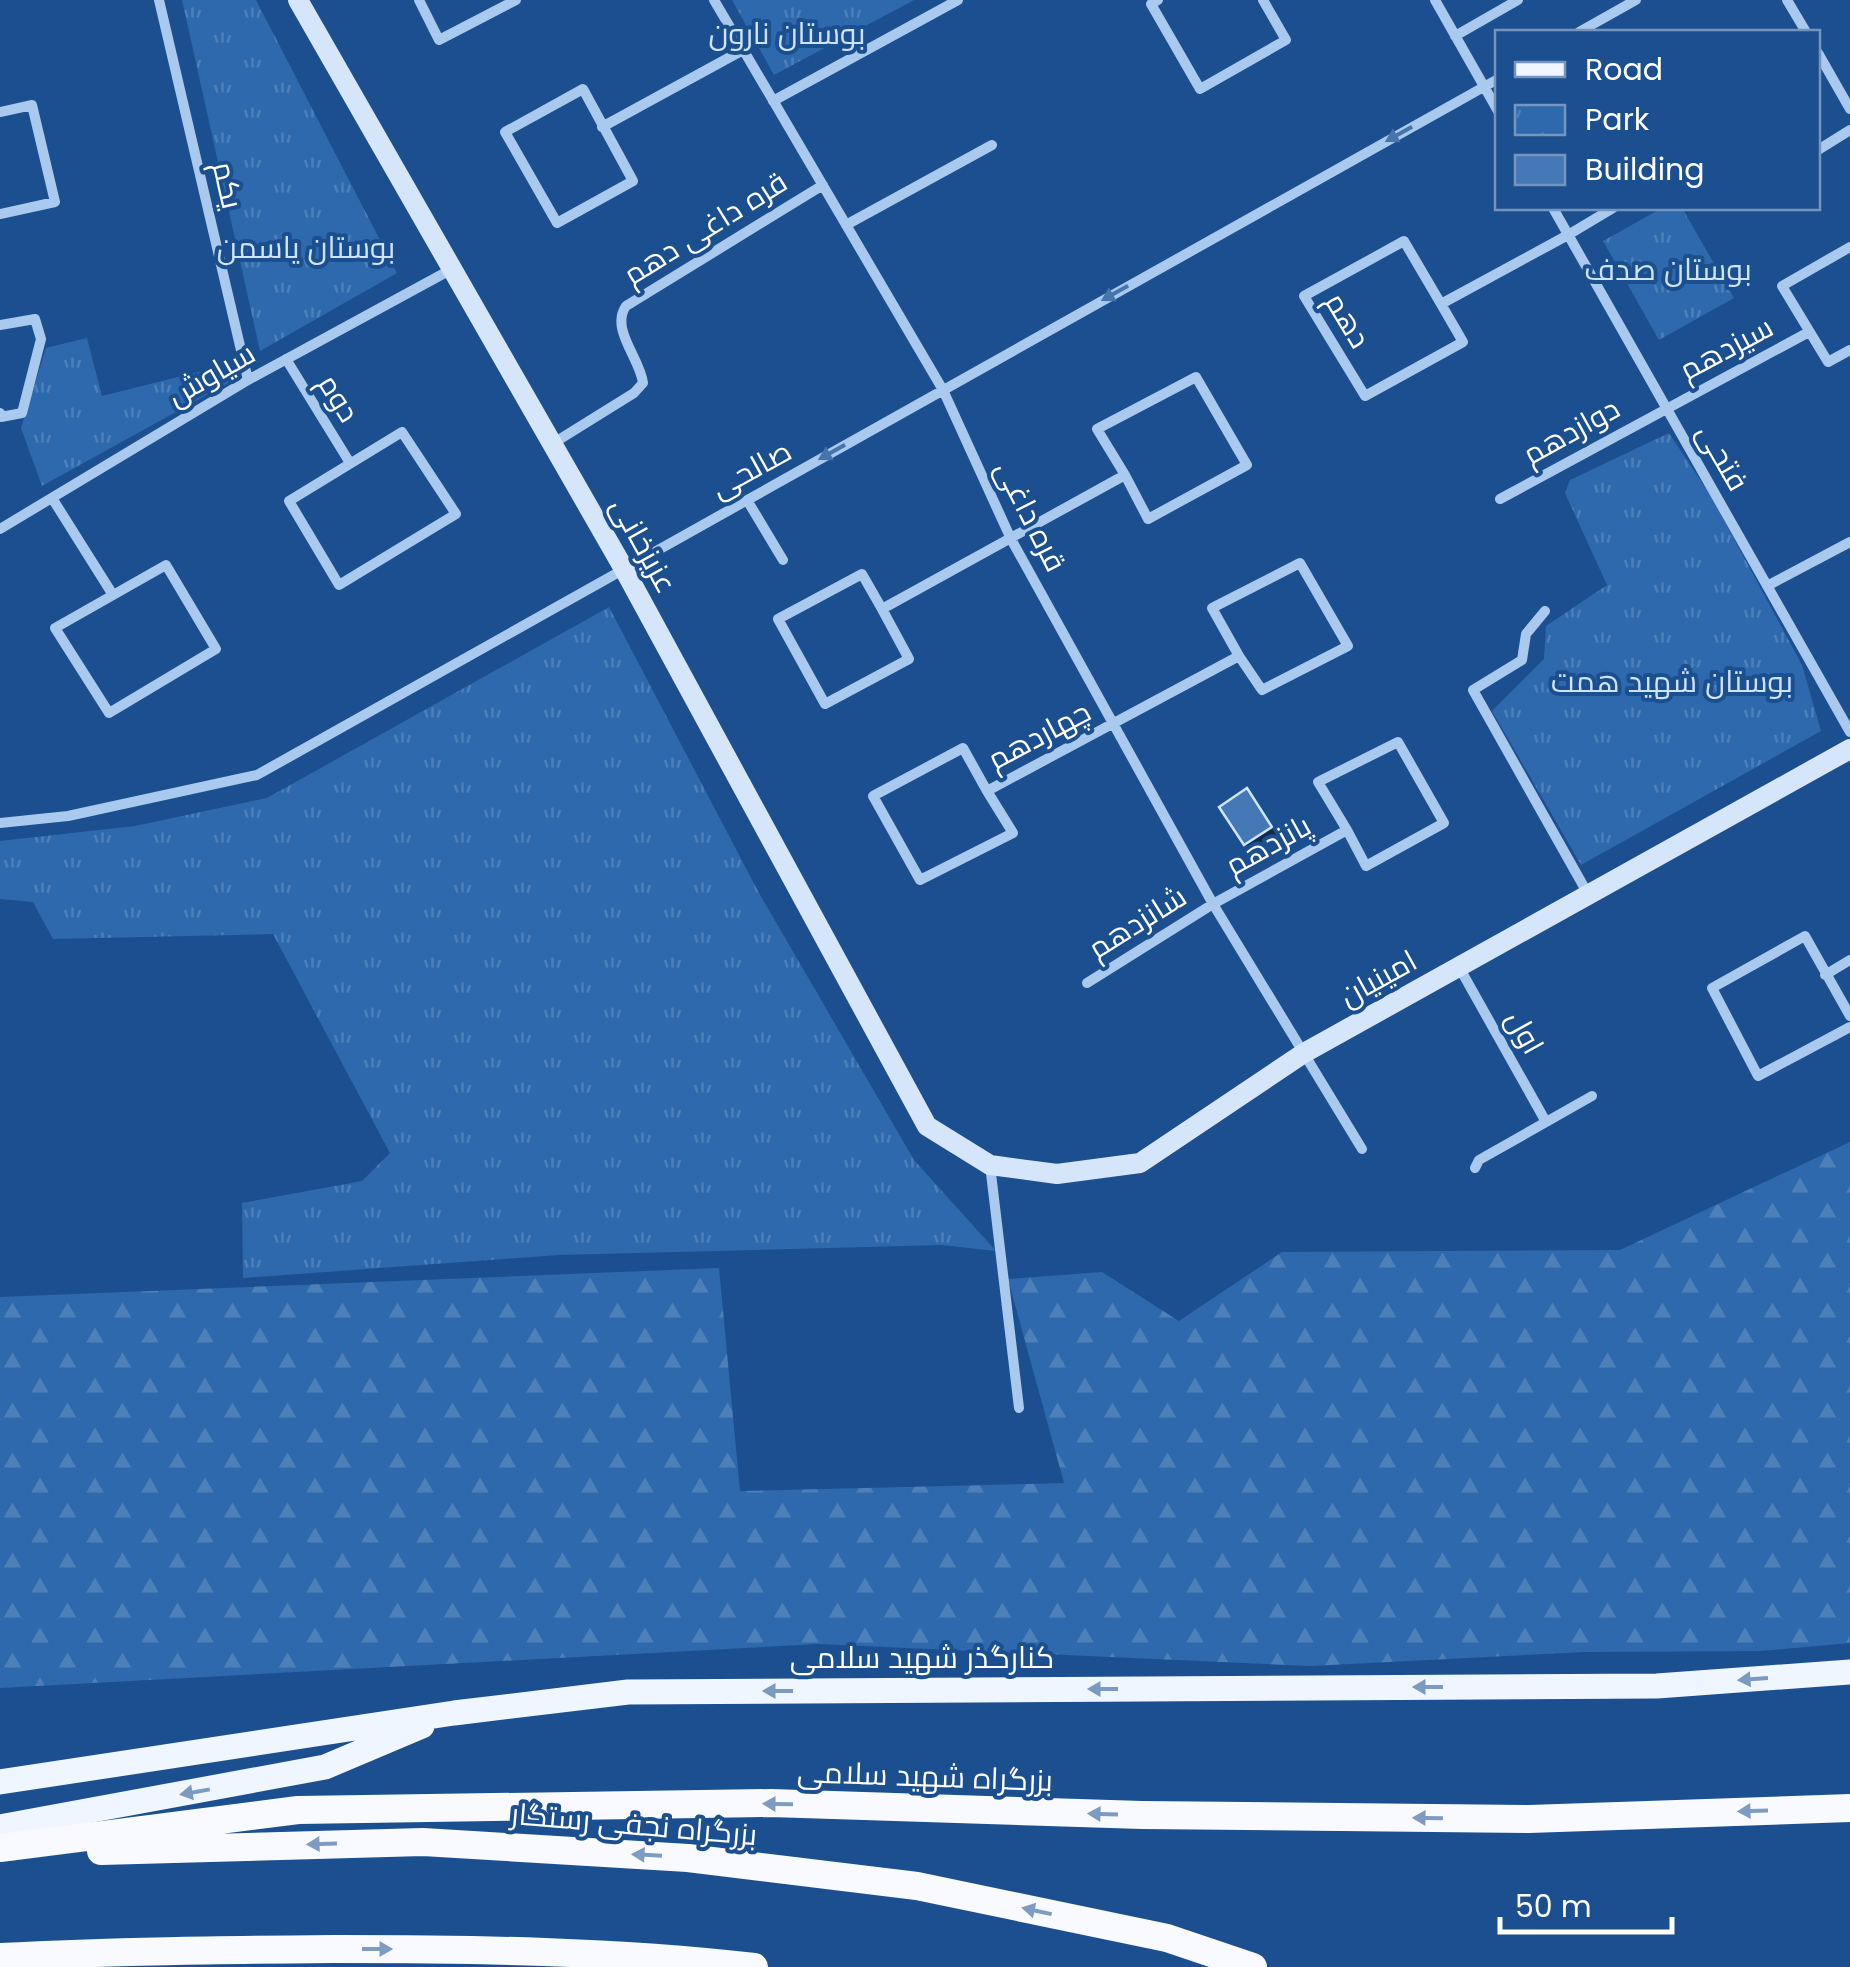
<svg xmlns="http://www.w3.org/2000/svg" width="1850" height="1967" font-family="Poppins,Cairo,sans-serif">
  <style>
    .forest { fill: url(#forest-firs) }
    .park { fill: url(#park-tufts) }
    .shadow { fill: #0007 }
    .building { fill: #4478b7; stroke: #cfe3fa; stroke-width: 2.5 }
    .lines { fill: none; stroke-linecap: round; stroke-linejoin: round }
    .minor { stroke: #a9c9ee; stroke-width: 10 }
    .secondary { stroke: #d6e6fa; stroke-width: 20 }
    .primary { stroke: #f0f6ff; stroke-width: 25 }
    .trunk { stroke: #f8faff; stroke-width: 28 }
    .oneway { fill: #4674ac }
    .oneway2 { fill: #7b9ac1 }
    .oneway3 { fill: #7e9cc1 }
    .labels { text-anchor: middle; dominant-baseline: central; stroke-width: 8; stroke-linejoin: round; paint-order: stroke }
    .park-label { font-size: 30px; fill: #cfe3fa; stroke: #1b4f8f }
    .street-label { font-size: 30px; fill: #fff; stroke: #1b4f8f }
  </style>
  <defs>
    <pattern id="forest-firs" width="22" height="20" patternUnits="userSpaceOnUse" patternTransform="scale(2.5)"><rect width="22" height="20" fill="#2e69ad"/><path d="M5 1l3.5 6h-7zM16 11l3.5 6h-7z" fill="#4d80b9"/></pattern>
    <pattern id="park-tufts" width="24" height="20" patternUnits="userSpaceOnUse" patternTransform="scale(2.5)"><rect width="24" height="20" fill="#2e69ad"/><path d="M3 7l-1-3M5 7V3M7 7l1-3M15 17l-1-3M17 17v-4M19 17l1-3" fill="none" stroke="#4d80b9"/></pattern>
  </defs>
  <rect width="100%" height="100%" fill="#1b4f8f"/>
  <path class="forest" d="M 1850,1142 L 1850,1643 L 1761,1651 L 1584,1652 L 1311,1666 L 818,1644 L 0,1688 L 0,1297 L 719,1268 L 740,1491 L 1064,1483 L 1008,1279 L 1102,1272 L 1179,1321 L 1282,1252 L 1620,1250 Z"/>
  <path class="park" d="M 182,0 L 256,0 L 397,273 L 260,351 Z
    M 732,0 L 914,0 L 774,75 Z
    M 1662,208 L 1682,208 L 1734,298 L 1659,340 L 1603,241 Z
    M 87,338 L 102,396 L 238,362 L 241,376 L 42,486 L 21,428 L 46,348 Z
    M 1669,433 L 1711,496 L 1802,665 L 1821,731 L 1581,865 L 1492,711 L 1544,659 L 1546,626 L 1607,585 L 1565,493 L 1570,480 Z
    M 609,607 L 759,893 L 914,1160 L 996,1251 L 942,1245 L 558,1255 L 243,1278 L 242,1203 L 362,1181 L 390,1153 L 273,934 L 53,939 L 33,902 L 0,899 L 0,841 L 135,826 L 267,798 Z"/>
  <path class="shadow" d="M 1247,792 L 1281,838 L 1256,854 L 1245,844 Z"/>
  <path class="building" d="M 1247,788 L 1272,827 L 1244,845 L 1219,807 Z"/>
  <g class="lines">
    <path class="minor" d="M 159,0 L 248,380
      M 419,0 L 439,40 L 516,0
      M 714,0 L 943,390 L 1011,539 L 1213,904 L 1362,1149
      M 1158,0 L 1151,4 L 1200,89 L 1286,40 L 1263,0
      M 1435,0 L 1498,111
      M 1787,0 L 1806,32
      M 1579,32 L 1636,0
      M 1455,36 L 1518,0
      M 1818,53 L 1850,109
      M 583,89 L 633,181 L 557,223 L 505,132 Z
      M 773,101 L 958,0
      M 0,112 L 32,105 L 55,202 L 0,214
      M 602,127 L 743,50
      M 1818,150 L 1850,130
      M 1553,208 L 1850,732
      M 846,225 L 992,145
      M 1850,247 L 1782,286 L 1828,362 L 1850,350
      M 1441,304 L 1463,342 L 1365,396 L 1304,296 L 1404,241 L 1441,304 L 1568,235 L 1613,208
      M 0,325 L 35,319 L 41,339 L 22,413 L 1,417 L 0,413
      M 286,359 L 350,463
      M 402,432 L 456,514 L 339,585 L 289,501 Z
      M 552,444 L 634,393 L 643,383 C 640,358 610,329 626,306 L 823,185
      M 52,498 L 113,595
      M 1500,499 L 1809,332
      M 747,500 L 783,560
      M 0,529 L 248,380 L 452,269
      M 166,565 L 216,649 L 109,713 L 55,628 Z
      M 1767,586 L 1850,542
      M 882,609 L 909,659 L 825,704 L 778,619 L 862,574 L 882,609 L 1125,475 L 1097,429 L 1196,377 L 1247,465 L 1148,519 L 1125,475
      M 1545,611 L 1526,634 L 1522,660 L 1473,690 L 1588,894
      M 987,791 L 1013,833 L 920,880 L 873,796 L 963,748 L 987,791 L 1239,656 L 1212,608 L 1300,563 L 1348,646 L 1262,690 L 1239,656
      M 0,823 L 68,816 L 257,775 L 1498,79
      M 1459,967 L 1546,1122
      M 1825,975 L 1850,960
      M 1087,983 L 1213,904 L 1347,830 L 1318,782 L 1398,742 L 1444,823 L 1366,866 L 1347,830
      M 1850,1016 L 1805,936 L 1712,988 L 1758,1076 L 1850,1027
      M 990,1165 L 1019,1408
      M 1475,1168 L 1479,1160 L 1592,1096"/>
    <path class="secondary" d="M 298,0 L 624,569 L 927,1126 L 990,1165 L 1057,1174 L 1140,1163 L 1304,1053 L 1850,749"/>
    <path class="primary" d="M 0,1782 L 454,1713 L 628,1692 L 1657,1686 L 1850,1672
      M 0,1827 L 325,1767 L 422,1726"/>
    <path class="trunk" d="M 0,1848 L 298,1810 L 771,1803 L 1142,1815 L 1529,1819 L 1850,1808
      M 101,1851 L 423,1842 L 688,1858 L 917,1886 L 1167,1938 L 1253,1967
      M 0,1957 C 111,1951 224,1950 335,1949 C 475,1949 615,1951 754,1967"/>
  </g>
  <defs><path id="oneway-solid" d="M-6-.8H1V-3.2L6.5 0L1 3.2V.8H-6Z" transform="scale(2.5)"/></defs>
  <g class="oneway">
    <use href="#oneway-solid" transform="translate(1399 134) rotate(151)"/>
    <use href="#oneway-solid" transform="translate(1115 293) rotate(151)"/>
    <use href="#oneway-solid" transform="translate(832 452) rotate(151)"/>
  </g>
  <g class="oneway2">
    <use href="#oneway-solid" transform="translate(1753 1679) rotate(176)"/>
    <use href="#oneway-solid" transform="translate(1428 1687) rotate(180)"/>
    <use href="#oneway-solid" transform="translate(1103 1689) rotate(180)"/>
    <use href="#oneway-solid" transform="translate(778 1691) rotate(180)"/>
    <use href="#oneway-solid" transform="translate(195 1792) rotate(170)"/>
  </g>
  <g class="oneway3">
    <use href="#oneway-solid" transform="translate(778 1804) rotate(-179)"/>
    <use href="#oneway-solid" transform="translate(1753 1811) rotate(178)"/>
    <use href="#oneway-solid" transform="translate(1103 1814) rotate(-178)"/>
    <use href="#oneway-solid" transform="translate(1428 1818) rotate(-179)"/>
    <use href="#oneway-solid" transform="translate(322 1844) rotate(178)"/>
    <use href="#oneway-solid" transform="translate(647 1855) rotate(-177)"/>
    <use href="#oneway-solid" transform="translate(1037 1911) rotate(-168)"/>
    <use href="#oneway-solid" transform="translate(377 1949)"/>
  </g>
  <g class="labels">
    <g class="park-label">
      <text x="787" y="33">بوستان نارون</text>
      <text x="306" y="247">بوستان یاسمن</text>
      <text x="1668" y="269">بوستان صدف</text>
      <text x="1672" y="681">بوستان شهید همت</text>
    </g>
    <g class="street-label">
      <text transform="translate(228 185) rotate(77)">یکم</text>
      <text transform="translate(705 228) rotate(-32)">قره داغی دهم</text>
      <text transform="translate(1348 320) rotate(59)">دهم</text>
      <text transform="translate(1726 348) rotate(-28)">سیزدهم</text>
      <text transform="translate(211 374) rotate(-30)">سیاوش</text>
      <text transform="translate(339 398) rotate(58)">دوم</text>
      <text transform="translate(1571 431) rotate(-29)">دوازدهم</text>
      <text transform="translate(1723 457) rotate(60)">فتحی</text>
      <text transform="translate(751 469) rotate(-29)">صالحی</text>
      <text transform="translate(1031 516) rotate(63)">قره داغی</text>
      <text transform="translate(644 545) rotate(61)">عزیزخانی</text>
      <text transform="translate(1039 735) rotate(-28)">چهاردهم</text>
      <text transform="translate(1268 845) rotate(-29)">پانزدهم</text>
      <text transform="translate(1137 922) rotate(-32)">شانزدهم</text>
      <text transform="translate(1378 978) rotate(-29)">امینیان</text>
      <text transform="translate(1525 1032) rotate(61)">اول</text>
      <text x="922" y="1657">کنارگذر شهید سلامی</text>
      <text transform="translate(925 1776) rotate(2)">بزرگراه شهید سلامی</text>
      <text transform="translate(634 1824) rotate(5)">بزرگراه نجفی رستگار</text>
    </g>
  </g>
  <rect x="1495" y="30" width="325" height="180" fill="#1b4f8f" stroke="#7695bc" stroke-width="2.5"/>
  <rect x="1515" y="62" width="50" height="15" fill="#f0f6ff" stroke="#7695bc" stroke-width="2.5"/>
  <text x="1585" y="80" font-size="30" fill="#ffffff">Road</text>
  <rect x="1515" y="105" width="50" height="30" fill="url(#park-tufts)" stroke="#7695bc" stroke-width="2.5"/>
  <text x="1585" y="130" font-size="30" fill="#ffffff">Park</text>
  <rect x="1515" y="155" width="50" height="30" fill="#4478b7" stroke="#7695bc" stroke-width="2.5"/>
  <text x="1585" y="180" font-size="30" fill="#ffffff">Building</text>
  <path d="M1500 1917v15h172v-15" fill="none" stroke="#ffffff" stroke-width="5"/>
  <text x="1515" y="1917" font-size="30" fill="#ffffff" stroke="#1b4f8f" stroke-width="8" paint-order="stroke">50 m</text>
</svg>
